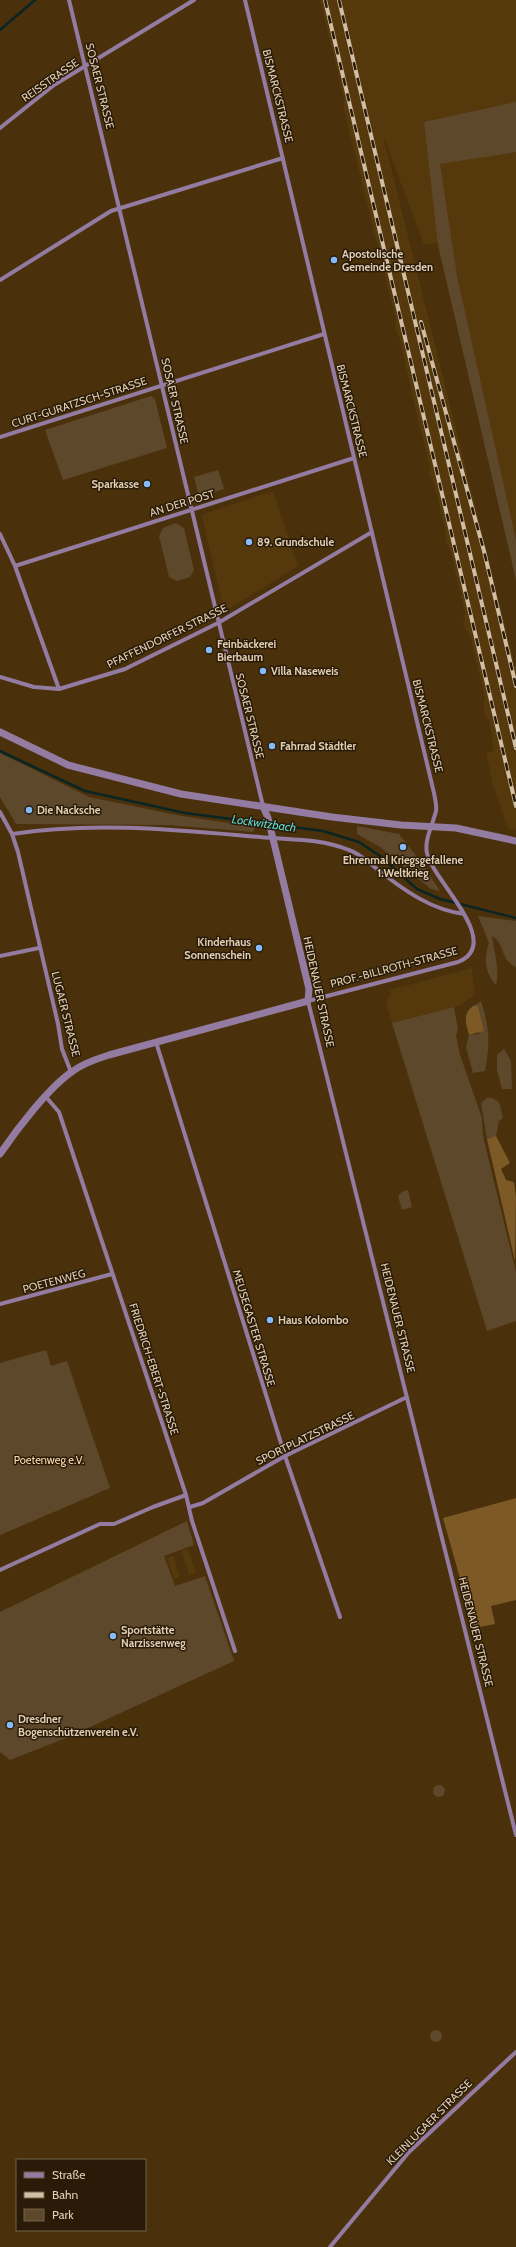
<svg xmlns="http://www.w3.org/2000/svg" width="516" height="2247" font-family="Cabin,sans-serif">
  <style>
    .built { fill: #55380c }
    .green { fill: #5e482c }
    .forest { fill: #7d5926 }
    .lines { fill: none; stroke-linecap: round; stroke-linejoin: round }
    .stream { stroke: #0a2524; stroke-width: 2.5 }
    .minor { stroke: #937ba1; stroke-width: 4 }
    .tertiary { stroke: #937ba1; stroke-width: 7 }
    .rail-casing { stroke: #d1bea4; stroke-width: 4 }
    .rail { stroke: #291b07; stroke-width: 2.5; stroke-dasharray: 8; stroke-linecap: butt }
    .poi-dot { fill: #85bbfb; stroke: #291b07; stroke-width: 1.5 }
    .labels { text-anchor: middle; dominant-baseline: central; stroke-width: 3; stroke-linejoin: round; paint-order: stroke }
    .street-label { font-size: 11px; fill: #e1ceb6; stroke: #291b07 }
    .poi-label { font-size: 11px; font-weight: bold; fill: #e1ceb6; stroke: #291b07; text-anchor: start }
    .park-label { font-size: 11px; fill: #ffddb2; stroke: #291b07 }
    .water-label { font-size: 12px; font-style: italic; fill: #59d8d5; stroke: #291b07 }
  </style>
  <rect width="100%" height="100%" fill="#4a310b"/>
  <path class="built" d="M 320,0 L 516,0 L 516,569 L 441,242 L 424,245 L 382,132 L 516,670 L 516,830 L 508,829 L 493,785 L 486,753 L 494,751 L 489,719 L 485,715 L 483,705 L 485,698 L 470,635 L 466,630 L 463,620 L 465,613 L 451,553 L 445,540 L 446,534 L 435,486 L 429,474 L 430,467 L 415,407 L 400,340 L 395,327 L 396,320 L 344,110 L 344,98 Z
    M 273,491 L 298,566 L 229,609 L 225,608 L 223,606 L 202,517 L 204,514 Z
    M 472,968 L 475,995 L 459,1006 L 392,1023 L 386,1003 L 388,997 L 391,996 L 390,990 Z
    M 188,1549 L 196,1573 L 189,1575 L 181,1551 Z
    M 173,1556 L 180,1577 L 174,1579 L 167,1558 Z"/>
  <path class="green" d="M 516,102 L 516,152 L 440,164 L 457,276 L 516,540 L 516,580 L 438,245 L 424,122 Z
    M 151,396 L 155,399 L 167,448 L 63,480 L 45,430 Z
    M 218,470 L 224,489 L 199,497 L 194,477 Z
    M 176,523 L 184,528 L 194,570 L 190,577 L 177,581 L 169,577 L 159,536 L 163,528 Z
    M 0,753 L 89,797 L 182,816 L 255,827 L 253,832 L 168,825 L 16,824 L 0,797 Z
    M 357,826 L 399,834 L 421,862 L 440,891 L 431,889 L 380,847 L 357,834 Z
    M 478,916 L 516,921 L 516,967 C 501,961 504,942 492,936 C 494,953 500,968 496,985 C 485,972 483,960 489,943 Z
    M 481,1001 C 490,1028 490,1044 485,1071 L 473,1073 L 466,1047 L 469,1035 L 479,1034 L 481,1019 L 478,1006 L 473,1006 Z
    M 454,1007 L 458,1029 L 456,1036 L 460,1055 L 482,1118 L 483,1136 L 516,1272 L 516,1321 L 487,1331 L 392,1023 Z
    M 504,1049 L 511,1061 L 512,1089 L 502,1089 L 497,1070 L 497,1055 Z
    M 487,1098 L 492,1098 L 499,1102 L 503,1118 L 499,1121 L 496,1136 L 487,1139 L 481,1103 Z
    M 408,1190 L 412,1207 L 402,1210 L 398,1196 L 402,1192 Z
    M 46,1350 L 51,1366 L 67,1361 L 110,1488 L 0,1535 L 0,1363 Z
    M 187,1521 L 194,1545 L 164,1556 L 175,1586 L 205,1576 L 234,1661 L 66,1738 L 10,1760 L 0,1752 L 0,1612 Z
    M433 1791a6 6 0 1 1 12 0a6 6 0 1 1-12 0Z
    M430 2036a6 6 0 1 1 12 0a6 6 0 1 1-12 0Z"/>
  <path class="forest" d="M 473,1006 L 478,1006 L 484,1031 L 469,1035 C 466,1023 462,1015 473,1006 Z
    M 496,1136 L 510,1163 L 501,1169 L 506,1180 L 514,1182 L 516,1198 L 515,1261 L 487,1139 Z
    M 516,1498 L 516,1600 L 491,1606 L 495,1624 L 474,1628 L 443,1518 Z"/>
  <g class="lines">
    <path class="stream" d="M 0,30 L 35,0
      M 0,751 L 85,791 L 185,813 L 323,831 L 359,842 L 380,856 L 417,889 L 440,899 L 516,918"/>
    <path class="minor" d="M 69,0 L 263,806
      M 245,0 L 434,793 C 435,799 437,805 436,811 C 433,824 424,840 427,853 C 432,880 505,943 458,962 L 308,1001 L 516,1835
      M 0,128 L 54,85 L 194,0
      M 0,280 L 111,211 L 283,158
      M 0,437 L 324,334
      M 0,534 L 15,566 L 59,689
      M 15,566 L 354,458
      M 0,677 L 34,687 L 59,689 L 125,669 L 218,623 L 372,532
      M 0,812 L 12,834 L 18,852 L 58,1024 L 62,1049 L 71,1072
      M 12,834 C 93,821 178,830 260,837 C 290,840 320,838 349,850 C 361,854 371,865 381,872 C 405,891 432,910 464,914
      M 0,956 L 39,948
      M 156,1042 L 285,1456 L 340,1617
      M 46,1097 L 59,1112 L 186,1495 L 192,1521 L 235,1651
      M 0,1304 L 112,1274
      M 190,1507 L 203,1503 L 285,1456 L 407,1397
      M 0,1570 L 100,1524 L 114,1524 L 153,1507 L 186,1495
      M 330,2247 L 409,2152 L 516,2052"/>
    <path class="tertiary" d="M 0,732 L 68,765 L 181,794 L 332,817 L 401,825 L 456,828 L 516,841
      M 0,1154 C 17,1129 49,1087 73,1071 C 84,1063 96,1059 109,1055 L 308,1001 L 309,989 L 268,818 L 263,806"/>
    <g class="rail-casing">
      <path id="rail" d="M 325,0 L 516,806
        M 339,0 L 516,748
        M 421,322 L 484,551 L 516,686"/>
    </g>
    <use href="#rail" class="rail"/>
  </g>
  <g class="poi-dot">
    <circle cx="334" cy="260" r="4"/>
    <circle cx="147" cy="484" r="4"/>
    <circle cx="249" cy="542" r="4"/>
    <circle cx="209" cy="650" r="4"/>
    <circle cx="263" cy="671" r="4"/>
    <circle cx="272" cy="746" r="4"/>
    <circle cx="29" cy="810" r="4"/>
    <circle cx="403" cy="847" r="4"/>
    <circle cx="259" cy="948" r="4"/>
    <circle cx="270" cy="1320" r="4"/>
    <circle cx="113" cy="1636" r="4"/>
    <circle cx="10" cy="1725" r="4"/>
  </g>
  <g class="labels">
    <g class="street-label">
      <text transform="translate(50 80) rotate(-35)">REISSTRASSE</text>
      <text transform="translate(100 86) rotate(76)">SOSAER STRASSE</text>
      <text transform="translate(278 96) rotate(76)">BISMARCKSTRASSE</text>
      <text transform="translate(175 401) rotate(77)">SOSAER STRASSE</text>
      <text transform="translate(79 402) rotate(-18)">CURT-GURATZSCH-STRASSE</text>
      <text transform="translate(352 411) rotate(76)">BISMARCKSTRASSE</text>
      <text transform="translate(182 503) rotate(-17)">AN DER POST</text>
      <text transform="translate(167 636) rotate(-26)">PFAFFENDORFER STRASSE</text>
      <text transform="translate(250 716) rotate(76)">SOSAER STRASSE</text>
      <text transform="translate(428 726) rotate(76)">BISMARCKSTRASSE</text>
      <text transform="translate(394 967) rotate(-15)">PROF.-BILLROTH-STRASSE</text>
      <text transform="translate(319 992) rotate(78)">HEIDENAUER STRASSE</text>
      <text transform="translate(66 1014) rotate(76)">LUGAER STRASSE</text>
      <text transform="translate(54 1281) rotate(-15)">POETENWEG</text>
      <text transform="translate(398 1318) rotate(76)">HEIDENAUER STRASSE</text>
      <text transform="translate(254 1328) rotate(73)">MEUSEGASTER STRASSE</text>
      <text transform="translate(154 1369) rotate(72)">FRIEDRICH-EBERT-STRASSE</text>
      <text transform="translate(305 1438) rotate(-26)">SPORTPLATZSTRASSE</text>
      <text transform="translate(476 1632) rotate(76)">HEIDENAUER STRASSE</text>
      <text transform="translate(429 2122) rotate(-45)">KLEINLUGAER STRASSE</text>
    </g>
    <g class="poi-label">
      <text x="342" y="254">Apostolische<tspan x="342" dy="13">Gemeinde Dresden</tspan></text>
      <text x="139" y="484" text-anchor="end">Sparkasse</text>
      <text x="257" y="542">89. Grundschule</text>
      <text x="217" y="644">Feinbäckerei<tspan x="217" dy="13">Bierbaum</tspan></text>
      <text x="271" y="671">Villa Naseweis</text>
      <text x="280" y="746">Fahrrad Städtler</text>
      <text x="37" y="810">Die Nacksche</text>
      <text x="403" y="860" text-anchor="middle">Ehrenmal Kriegsgefallene<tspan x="403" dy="13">1.Weltkrieg</tspan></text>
      <text x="251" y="942" text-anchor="end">Kinderhaus<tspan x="251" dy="13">Sonnenschein</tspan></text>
      <text x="278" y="1320">Haus Kolombo</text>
      <text x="121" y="1630">Sportstätte<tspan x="121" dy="13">Narzissenweg</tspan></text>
      <text x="18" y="1719">Dresdner<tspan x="18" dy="13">Bogenschützenverein e.V.</tspan></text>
    </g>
    <g class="park-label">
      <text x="49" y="1460">Poetenweg e.V.</text>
    </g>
    <g class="water-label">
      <text transform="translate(264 823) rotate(8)">Lockwitzbach</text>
    </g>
  </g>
  <rect x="16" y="2159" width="130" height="72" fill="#291b07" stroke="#73634d"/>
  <rect x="24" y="2172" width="20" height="6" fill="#937ba1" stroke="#73634d"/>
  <text x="52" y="2179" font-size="12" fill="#e1ceb6">Straße</text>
  <rect x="24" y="2192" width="20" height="6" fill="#d1bea4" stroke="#73634d"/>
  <text x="52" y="2199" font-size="12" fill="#e1ceb6">Bahn</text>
  <rect x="24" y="2209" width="20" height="12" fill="#5e482c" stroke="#73634d"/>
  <text x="52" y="2219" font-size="12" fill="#e1ceb6">Park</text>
</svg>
